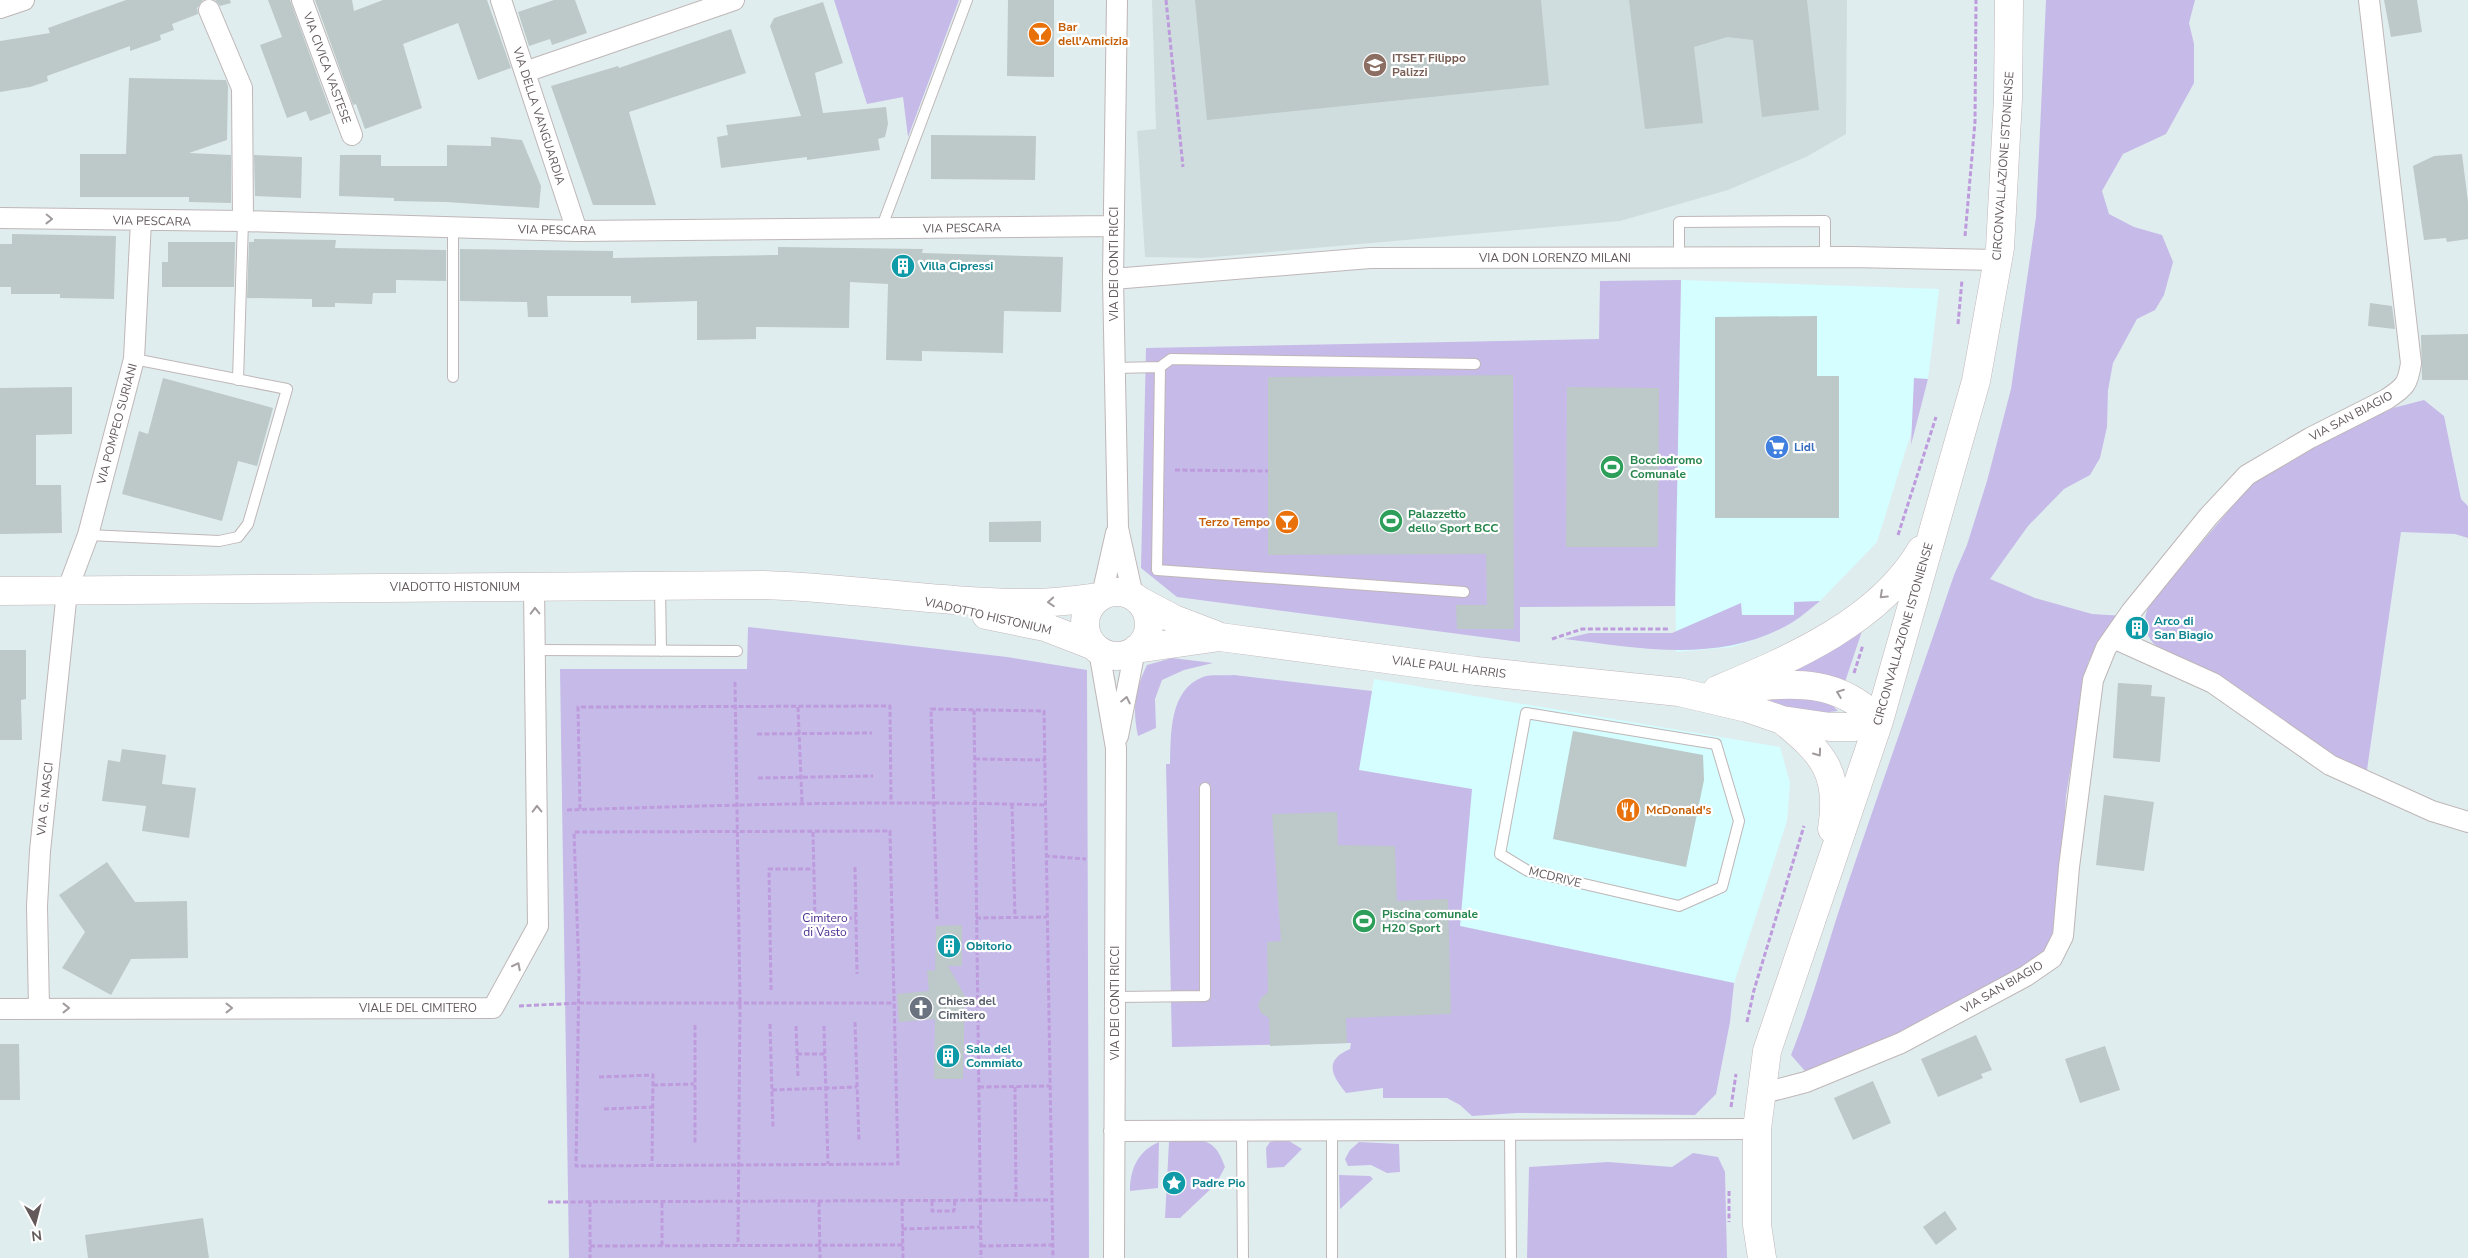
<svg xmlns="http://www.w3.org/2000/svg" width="2468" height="1258" font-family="'Nunito Sans',sans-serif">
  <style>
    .commercial { fill: #d4feff }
    .education { fill: #cfddde }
    .green { fill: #c6bae9 }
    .building { fill: #bdc8c8 }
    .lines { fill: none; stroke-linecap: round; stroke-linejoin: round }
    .lane-casing { stroke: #bfb6b7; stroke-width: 12 }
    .street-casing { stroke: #bfb6b7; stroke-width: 22 }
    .secondary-casing { stroke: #c1b6b8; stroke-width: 29 }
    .path { stroke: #bd9bdc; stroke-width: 3; stroke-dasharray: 5 2.5; stroke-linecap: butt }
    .lane { stroke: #fff; stroke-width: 10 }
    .street { stroke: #fff; stroke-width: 20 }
    .secondary { stroke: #fff; stroke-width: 28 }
    .oneway { stroke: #a19b9d }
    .labels { text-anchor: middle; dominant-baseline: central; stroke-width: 4.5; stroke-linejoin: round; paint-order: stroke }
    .food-label { font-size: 12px; font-weight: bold; fill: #c56008; stroke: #fff; text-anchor: start }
    .education-label { font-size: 12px; font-weight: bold; fill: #785e54; stroke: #fff; text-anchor: start }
    .street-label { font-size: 12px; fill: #63595b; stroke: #fff }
    .culture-label { font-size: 12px; font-weight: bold; fill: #0d838f; stroke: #fff; text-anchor: start }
    .shop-label { font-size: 12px; font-weight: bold; fill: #366cbe; stroke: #fff; text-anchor: start }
    .leisure-label { font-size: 12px; font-weight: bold; fill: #27864d; stroke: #fff; text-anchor: start }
    .park-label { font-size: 12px; fill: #4b2d8e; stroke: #fff }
    .worship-label { font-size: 12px; font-weight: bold; fill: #5b616d; stroke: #fff; text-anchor: start }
  </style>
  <rect width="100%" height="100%" fill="#e0edee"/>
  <path class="commercial" d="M 1681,280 L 1939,289 L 1928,379 L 1877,542 L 1820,601 L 1793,622 L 1767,635 L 1732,647 L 1676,652 L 1675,513 Z
    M 1374,679 L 1780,747 L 1790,783 L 1787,821 L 1734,983 L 1460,926 L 1471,789 L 1358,770 Z"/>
  <path class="education" d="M 1152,0 L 1847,0 L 1846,134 L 1806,157 L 1728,190 L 1620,221 L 1203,258 L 1145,257 L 1137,131 L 1156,129 Z"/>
  <path class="green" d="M 834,0 L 959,0 L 908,137 L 903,97 L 867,104 Z
    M 2046,0 L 2195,0 L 2189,23 L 2194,44 L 2194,83 L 2166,134 L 2123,154 L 2102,191 L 2109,214 L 2134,227 L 2162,235 L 2173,262 L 2164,295 L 2155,310 L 2137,319 L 2113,363 L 2108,390 L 2107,427 L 2100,458 L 2090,475 L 2064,489 L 2028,526 L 1990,579 L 2035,598 L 2092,614 L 2124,616 L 2088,662 L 2066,796 L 2059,913 L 2046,951 L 2015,972 L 1950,1007 L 1851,1056 L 1805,1071 L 1791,1055 C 1813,1000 1828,942 1847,886 C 1882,782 1919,679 1954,575 L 1967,545 L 1987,481 L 2011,389 L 2036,217 Z
    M 1681,280 L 1675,606 L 1520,607 L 1520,642 L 1177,597 L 1141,568 L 1146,348 L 1599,339 L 1600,281 Z
    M 1914,378 L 1928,379 L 1911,445 Z
    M 2424,400 L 2444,416 L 2461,499 L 2468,506 L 2468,538 L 2455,534 L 2401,532 L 2366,777 L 2154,644 C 2143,632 2143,619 2149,605 L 2257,477 L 2366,415 Z
    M 1820,601 C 1811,608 1802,616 1793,622 C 1721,665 1642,648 1564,639 L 1589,633 L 1672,633 L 1741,603 L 1742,615 L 1794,615 L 1794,602 Z
    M 1866,619 L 1844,685 L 1787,673 Z
    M 748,627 L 1007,657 L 1087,670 L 1089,1258 L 569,1258 L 560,669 L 747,669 Z
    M 1172,658 L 1213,663 L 1184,670 L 1162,680 L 1155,699 L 1156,728 L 1138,736 C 1132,709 1135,689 1147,665 Z
    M 1234,675 L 1372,691 L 1359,770 L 1472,789 L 1460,926 L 1734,983 L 1730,1022 L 1716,1094 L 1695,1115 L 1517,1113 L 1472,1116 L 1460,1105 L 1447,1098 L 1383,1098 L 1383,1088 L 1346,1093 C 1331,1075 1324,1060 1350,1049 L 1351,1043 L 1172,1047 L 1166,764 L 1170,764 C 1171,734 1169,690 1203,677 C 1211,674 1224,676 1234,675 Z
    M 1800,697 L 1829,702 L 1838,711 L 1820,713 L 1766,704 L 1772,698 Z
    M 1182,1137 C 1208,1141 1216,1141 1225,1167 L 1216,1184 L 1180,1218 L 1165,1218 L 1169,1142 Z
    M 1279,1140 L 1289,1141 L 1302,1149 L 1284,1167 L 1267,1168 L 1266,1148 L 1270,1142 Z
    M 1159,1142 L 1158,1188 L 1130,1191 C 1130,1169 1138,1151 1159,1142 Z
    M 1359,1142 L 1399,1144 L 1400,1172 L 1387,1173 L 1371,1165 L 1348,1166 L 1345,1159 L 1350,1150 Z
    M 1693,1153 L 1718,1157 L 1725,1172 L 1727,1258 L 1527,1258 L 1529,1167 L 1608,1162 L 1672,1167 Z
    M 1339,1175 L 1370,1176 L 1373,1179 L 1340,1209 Z"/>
  <path class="building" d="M 126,0 L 203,0 L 197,8 L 198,14 L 172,24 L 174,30 L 160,35 L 161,40 L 130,51 L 130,46 L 47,76 L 48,81 L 30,87 L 0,92 L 0,41 L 50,33 L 48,28 Z
    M 215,0 L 230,0 L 231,3 L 220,6 Z
    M 268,0 L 290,0 L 331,113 L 310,121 L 306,111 L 287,118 L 260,45 L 282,37 Z
    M 315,0 L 352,0 L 354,11 L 383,0 L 487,0 L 511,68 L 478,80 L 458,23 L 403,44 L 422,108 L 365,129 L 356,104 L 353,105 Z
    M 554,0 L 575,0 L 587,33 L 552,45 L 550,39 L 529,46 L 518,12 Z
    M 1008,0 L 1054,0 L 1054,77 L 1007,76 Z
    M 1195,0 L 1541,0 L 1549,85 L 1207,120 Z
    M 1629,0 L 1807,0 L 1819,110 L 1762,117 L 1753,40 L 1727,37 L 1694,47 L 1703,123 L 1645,129 Z
    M 2384,0 L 2417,0 L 2422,32 L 2391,37 Z
    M 823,2 L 843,63 L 815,73 L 823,113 L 886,107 L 888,124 L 885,137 L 878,139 L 880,150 L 807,160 L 807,157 L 721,168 L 717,137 L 728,135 L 726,125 L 801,116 L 770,26 L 774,18 Z
    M 731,29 L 746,73 L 629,112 L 656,205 L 593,205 L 551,86 L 618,66 L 619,68 Z
    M 129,78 L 226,80 L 228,86 L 227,140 L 189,153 L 231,155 L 231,203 L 189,202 L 189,197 L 80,197 L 80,154 L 126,154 Z
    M 931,135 L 1036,136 L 1035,180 L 931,179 Z
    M 491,137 L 522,140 L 541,186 L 539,208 L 446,202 L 394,201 L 394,198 L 339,196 L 340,155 L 381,155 L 381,166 L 447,166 L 447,145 L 491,146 Z
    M 2462,154 L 2468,202 L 2468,239 L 2447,242 L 2446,238 L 2424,240 L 2413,166 L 2434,156 Z
    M 254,155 L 302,157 L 301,198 L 255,196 Z
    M 12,234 L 116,236 L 114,299 L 60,298 L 60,294 L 11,294 L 11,287 L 0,287 L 0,244 L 12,244 Z
    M 254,239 L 336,240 L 335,248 L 446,250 L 446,281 L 396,280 L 396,293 L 373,293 L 372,304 L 335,303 L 335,307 L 312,307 L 312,299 L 247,298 L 249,242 L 254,242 Z
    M 168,242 L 235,242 L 234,287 L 162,287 L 162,262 L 168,262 Z
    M 778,247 L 923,249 L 922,253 L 1063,257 L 1061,312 L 1004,311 L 1003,353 L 922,351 L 922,361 L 886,360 L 888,284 L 850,282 L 849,328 L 756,327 L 756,339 L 697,340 L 697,301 L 631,303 L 631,296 L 547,296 L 548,317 L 528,317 L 527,302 L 460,301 L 460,249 L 613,251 L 613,258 L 778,255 Z
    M 2370,303 L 2392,306 L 2395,329 L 2368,326 Z
    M 1817,316 L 1817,376 L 1839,376 L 1839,518 L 1715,518 L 1715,317 Z
    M 2468,334 L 2468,380 L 2422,380 L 2421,335 Z
    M 1513,375 L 1514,629 L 1457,629 L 1456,605 L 1487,605 L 1486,554 L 1268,555 L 1268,377 Z
    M 163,378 L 273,408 L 257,466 L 238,461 L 222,521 L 122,494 L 139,431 L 148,434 Z
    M 72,387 L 72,434 L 36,435 L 36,485 L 61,485 L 62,533 L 0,534 L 0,388 Z
    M 1567,387 L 1659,388 L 1658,547 L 1566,547 Z
    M 1041,521 L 1041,542 L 989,542 L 989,522 Z
    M 0,650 L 26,650 L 26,699 L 21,700 L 22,740 L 0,740 Z
    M 2118,683 L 2152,685 L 2151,696 L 2165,697 L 2160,762 L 2113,758 Z
    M 1573,731 L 1703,755 L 1704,780 L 1686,867 L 1553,839 Z
    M 122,749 L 166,755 L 162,784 L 196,788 L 189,838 L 142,831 L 146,806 L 102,801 L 108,760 L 120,762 Z
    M 2104,795 L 2154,802 L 2144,871 L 2096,865 Z
    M 1337,812 L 1338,845 L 1395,846 L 1397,901 L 1448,899 L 1451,1014 L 1346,1018 L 1347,1043 L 1270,1046 L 1269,1018 L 1261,1013 L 1258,1005 L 1261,998 L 1268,992 L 1267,942 L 1281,941 L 1272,814 Z
    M 107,862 L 135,902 L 187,901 L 188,958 L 131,959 L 111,995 L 62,968 L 85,932 L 59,895 Z
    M 962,925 L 962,966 L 948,966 L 965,996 L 963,1079 L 934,1079 L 935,1019 L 899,1022 L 897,994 L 929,991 L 927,970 L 935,971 L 936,926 Z
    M 1976,1035 L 1992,1070 L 1981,1074 L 1983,1078 L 1938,1097 L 1921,1059 Z
    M 0,1044 L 19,1044 L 20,1100 L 0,1100 Z
    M 2105,1046 L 2120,1090 L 2080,1103 L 2065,1059 Z
    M 1873,1081 L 1891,1123 L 1853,1140 L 1834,1098 Z
    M 1945,1211 L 1957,1229 L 1936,1245 L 1923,1227 Z
    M 203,1218 L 209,1258 L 88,1258 L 85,1235 Z"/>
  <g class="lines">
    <g class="lane-casing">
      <path id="lane" d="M 453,227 L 453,377
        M 881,229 L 967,0
        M 1679,257 L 1679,222 L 1825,221 L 1825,257
        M 1160,367 L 1171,359 L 1475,364
        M 1115,368 L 1160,367 L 1157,570 L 1464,592
        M 238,380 L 243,221
        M 88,535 L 219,541 L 238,537 L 248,524 L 287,389 L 134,359
        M 660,587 L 661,651
        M 535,650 L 737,651
        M 1526,713 L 1716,744 L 1739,821 L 1722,887 L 1679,906 L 1528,871 L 1500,854 Z
        M 1115,997 L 1205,996 L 1205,788
        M 1332,1130 L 1332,1258
        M 1510,1130 L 1511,1258
        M 1242,1131 L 1243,1258"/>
    </g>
    <g class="street-casing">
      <path id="street" d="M 302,0 L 352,135
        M 501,0 L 577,231
        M 1117,0 L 1113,279 L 1118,528 L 1133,596
        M 0,8 L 24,0
        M 209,10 L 242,88 L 243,221
        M 525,72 L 734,0
        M 0,218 L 243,221 L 577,231 L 1114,226
        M 1113,279 L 1370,258 L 1851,257 L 1997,260
        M 1102,595 L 1116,533
        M 2113,638 L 2213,683 L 2330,765 L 2432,811 L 2468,822
        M 1099,651 L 1116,748 L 1114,1258
        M 1118,736 L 1135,650
        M 39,1008 L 37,906 L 40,851 L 67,591 L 88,535 L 134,359 L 141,221
        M 0,1009 L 493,1008 L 538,926 L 534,587
        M 1760,1094 L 1806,1082 L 1901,1043 L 2026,976 L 2052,958 L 2063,936 L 2069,867 L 2093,680 L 2106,648 L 2131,612 L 2208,517 L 2247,475 L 2310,438 L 2387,399 C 2405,387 2408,384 2411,363 L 2369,0
        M 1114,1131 L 1757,1129"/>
    </g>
    <g class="secondary-casing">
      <path id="secondary" d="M 0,591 L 764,585 C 853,588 942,603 1031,603 C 1054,603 1076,600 1099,597
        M1085 624a32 32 0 1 1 64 0a32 32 0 1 1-64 0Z
        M 1138,600 L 1174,619 L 1216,635
        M 986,615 L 1045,627 L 1094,646
        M 1136,649 L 1220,637 L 1476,671 L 1679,692 L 1747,708 L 1782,720 L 1830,727 L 1853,727 L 1879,721
        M 1740,688 C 1795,683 1838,678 1879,721
        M 1717,690 C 1790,659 1879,622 1921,550
        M 1782,720 C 1823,753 1841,773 1832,829
        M 1762,1258 L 1757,1225 L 1757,1129 L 1767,1051 L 1879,721 L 1976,381 L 2000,248 L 2008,99 L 2009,0"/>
    </g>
    <path class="path" d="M 1166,0 L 1183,167
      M 1965,236 L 1975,122 L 1976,0
      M 1958,324 L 1962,280
      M 1175,470 L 1268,471
      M 1898,535 L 1936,417
      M 1552,639 L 1582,629 L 1669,629
      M 1854,673 L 1863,645
      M 735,682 L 740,1002 L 738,1245
      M 798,707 L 802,802
      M 974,710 L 981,1258
      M 757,734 L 872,733
      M 975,759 L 1045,760
      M 758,778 L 873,776
      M 1012,804 L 1015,917
      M 580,809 L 578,707 L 890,706 L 891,802
      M 567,810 C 726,805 885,800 1044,805
      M 890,831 L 898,1164 L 576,1166 L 579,973 L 574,832 Z
      M 813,832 L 815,920 L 856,918
      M 1045,856 L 1086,859
      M 855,867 L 857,974
      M 976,918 L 1047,917
      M 937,919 L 931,709 L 1044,711 L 1053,1258
      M 771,990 L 769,869 L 814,869
      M 519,1006 L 579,1003 L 893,1003
      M 855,1022 L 859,1142
      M 1747,1022 L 1754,990 L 1804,826
      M 770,1024 L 773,1128
      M 695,1025 L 695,1144
      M 796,1026 L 798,1077
      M 824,1026 L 828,1164
      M 797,1054 L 825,1054
      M 599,1077 L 653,1075 L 652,1165
      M 653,1085 L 694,1084
      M 979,1087 L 1050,1086
      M 1015,1087 L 1016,1201
      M 772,1090 L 857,1087
      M 1731,1107 L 1736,1074
      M 604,1109 L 653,1107
      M 1729,1191 L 1729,1222
      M 902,1201 L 903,1258
      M 932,1201 L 932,1211 L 954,1211 L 955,1201
      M 548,1202 L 1052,1200
      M 590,1202 L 590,1258
      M 819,1202 L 820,1258
      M 662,1203 L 662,1246
      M 902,1229 L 980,1227
      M 590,1246 L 903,1245
      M 981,1246 L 1053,1245"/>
    <use href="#lane" class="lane"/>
    <use href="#street" class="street"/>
    <use href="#secondary" class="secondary"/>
  </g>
  <defs><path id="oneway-chevron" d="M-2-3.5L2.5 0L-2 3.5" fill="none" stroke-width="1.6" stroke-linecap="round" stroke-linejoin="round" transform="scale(1.25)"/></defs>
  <g class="oneway">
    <use href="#oneway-chevron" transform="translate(49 219) rotate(1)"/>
    <use href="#oneway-chevron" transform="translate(1883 595) rotate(137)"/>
    <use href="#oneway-chevron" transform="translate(1051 602) rotate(176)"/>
    <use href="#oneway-chevron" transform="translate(535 611) rotate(-91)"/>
    <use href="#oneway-chevron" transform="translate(1840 693) rotate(-159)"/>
    <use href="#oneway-chevron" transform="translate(1126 700) rotate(-78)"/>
    <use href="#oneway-chevron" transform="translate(1818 753) rotate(54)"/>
    <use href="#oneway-chevron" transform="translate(537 809) rotate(-91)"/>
    <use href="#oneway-chevron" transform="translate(517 966) rotate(-63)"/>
    <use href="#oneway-chevron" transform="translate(66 1008)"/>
    <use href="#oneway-chevron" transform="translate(229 1008)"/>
  </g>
  <defs>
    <g id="bar-disc" transform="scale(1.25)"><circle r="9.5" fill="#e8710a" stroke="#fff"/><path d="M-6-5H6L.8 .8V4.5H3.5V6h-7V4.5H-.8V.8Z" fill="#fff"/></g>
    <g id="school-disc" transform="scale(1.25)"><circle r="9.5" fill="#8d6e63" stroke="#fff"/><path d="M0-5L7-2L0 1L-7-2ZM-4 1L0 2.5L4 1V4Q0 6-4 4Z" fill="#fff"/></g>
    <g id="building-disc" transform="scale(1.25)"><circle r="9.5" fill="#0f9aa8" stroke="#fff"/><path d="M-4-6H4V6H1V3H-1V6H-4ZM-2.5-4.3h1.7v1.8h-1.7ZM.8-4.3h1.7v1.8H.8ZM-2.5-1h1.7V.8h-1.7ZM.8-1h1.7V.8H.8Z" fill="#fff"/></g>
    <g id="supermarket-disc" transform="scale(1.25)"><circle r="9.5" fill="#3f7fe0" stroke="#fff"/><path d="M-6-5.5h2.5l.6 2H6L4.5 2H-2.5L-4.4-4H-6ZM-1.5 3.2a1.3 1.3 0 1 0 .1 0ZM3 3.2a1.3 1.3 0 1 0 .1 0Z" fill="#fff"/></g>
    <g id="stadium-disc" transform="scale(1.25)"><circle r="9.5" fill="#2e9e5b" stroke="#fff"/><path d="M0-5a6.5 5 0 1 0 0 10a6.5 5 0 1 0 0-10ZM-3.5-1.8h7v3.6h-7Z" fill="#fff"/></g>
    <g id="restaurant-disc" transform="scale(1.25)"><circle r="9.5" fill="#e8710a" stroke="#fff"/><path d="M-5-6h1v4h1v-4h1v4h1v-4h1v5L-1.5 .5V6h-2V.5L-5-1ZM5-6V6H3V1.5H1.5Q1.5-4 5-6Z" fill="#fff"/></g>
    <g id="church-disc" transform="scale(1.25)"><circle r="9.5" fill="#6b7280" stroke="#fff"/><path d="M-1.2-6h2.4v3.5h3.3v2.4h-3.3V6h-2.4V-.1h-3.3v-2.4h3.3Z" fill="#fff"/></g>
    <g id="sight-disc" transform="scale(1.25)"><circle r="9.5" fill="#0f9aa8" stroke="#fff"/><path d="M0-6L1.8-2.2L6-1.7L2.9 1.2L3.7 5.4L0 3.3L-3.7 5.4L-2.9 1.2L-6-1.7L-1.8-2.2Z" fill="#fff"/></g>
  </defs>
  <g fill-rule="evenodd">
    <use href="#bar-disc" x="1040" y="34"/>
    <use href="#school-disc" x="1375" y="65"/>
    <use href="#building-disc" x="903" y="266"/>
    <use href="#supermarket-disc" x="1777" y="447"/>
    <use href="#stadium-disc" x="1612" y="467"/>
    <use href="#stadium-disc" x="1391" y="521"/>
    <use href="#bar-disc" x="1287" y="522"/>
    <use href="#building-disc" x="2137" y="628"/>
    <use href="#restaurant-disc" x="1628" y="810"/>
    <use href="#stadium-disc" x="1364" y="921"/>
    <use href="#building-disc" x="949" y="946"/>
    <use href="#church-disc" x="921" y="1008"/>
    <use href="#building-disc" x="948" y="1056"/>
    <use href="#sight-disc" x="1174" y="1183"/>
  </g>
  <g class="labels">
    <g class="food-label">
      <text x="1058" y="27">Bar<tspan x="1058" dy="14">dell'Amicizia</tspan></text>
      <text x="1270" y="522" text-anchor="end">Terzo Tempo</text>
      <text x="1646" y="810">McDonald's</text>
    </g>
    <g class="education-label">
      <text x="1392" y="58">ITSET Filippo<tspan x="1392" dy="14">Palizzi</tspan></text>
    </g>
    <g class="street-label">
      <text transform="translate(327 68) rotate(70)">VIA CIVICA VASTESE</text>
      <text transform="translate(539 116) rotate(72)">VIA DELLA VANGUARDIA</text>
      <text transform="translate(2003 166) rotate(-86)">CIRCONVALLAZIONE ISTONIENSE</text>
      <text transform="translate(152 221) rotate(1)">VIA PESCARA</text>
      <text transform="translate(962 228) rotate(-1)">VIA PESCARA</text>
      <text transform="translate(557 230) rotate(1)">VIA PESCARA</text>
      <text x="1555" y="258">VIA DON LORENZO MILANI</text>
      <text transform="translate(1114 264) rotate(-90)">VIA DEI CONTI RICCI</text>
      <text transform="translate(2351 416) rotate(-28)">VIA SAN BIAGIO</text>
      <text transform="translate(117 424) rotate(-75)">VIA POMPEO SURIANI</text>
      <text x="455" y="587">VIADOTTO HISTONIUM</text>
      <text transform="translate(988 616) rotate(13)">VIADOTTO HISTONIUM</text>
      <text transform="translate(1903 634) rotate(-74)">CIRCONVALLAZIONE ISTONIENSE</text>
      <text transform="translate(1449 667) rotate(7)">VIALE PAUL HARRIS</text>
      <text transform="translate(45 799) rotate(-84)">VIA G. NASCI</text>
      <text transform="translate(1555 877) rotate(14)">MCDRIVE</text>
      <text transform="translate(2002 987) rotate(-30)">VIA SAN BIAGIO</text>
      <text transform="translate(1115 1003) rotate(-90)">VIA DEI CONTI RICCI</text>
      <text x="418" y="1008">VIALE DEL CIMITERO</text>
    </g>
    <g class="culture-label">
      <text x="920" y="266">Villa Cipressi</text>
      <text x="2154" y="621">Arco di<tspan x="2154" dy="14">San Biagio</tspan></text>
      <text x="966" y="946">Obitorio</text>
      <text x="966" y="1049">Sala del<tspan x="966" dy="14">Commiato</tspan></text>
      <text x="1192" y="1183">Padre Pio</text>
    </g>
    <g class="shop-label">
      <text x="1794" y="447">Lidl</text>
    </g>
    <g class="leisure-label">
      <text x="1630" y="460">Bocciodromo<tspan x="1630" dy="14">Comunale</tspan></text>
      <text x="1408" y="514">Palazzetto<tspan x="1408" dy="14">dello Sport BCC</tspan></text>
      <text x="1382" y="914">Piscina comunale<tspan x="1382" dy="14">H20 Sport</tspan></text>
    </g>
    <g class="park-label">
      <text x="825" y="918">Cimitero<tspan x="825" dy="14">di Vasto</tspan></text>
    </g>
    <g class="worship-label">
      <text x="938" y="1001">Chiesa del<tspan x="938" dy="14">Cimitero</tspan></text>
    </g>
  </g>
  <g transform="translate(35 1223) rotate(173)" stroke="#ffffff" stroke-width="4" paint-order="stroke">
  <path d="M0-4L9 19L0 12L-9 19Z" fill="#63595b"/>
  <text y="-8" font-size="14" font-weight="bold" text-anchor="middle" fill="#63595b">N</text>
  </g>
</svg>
